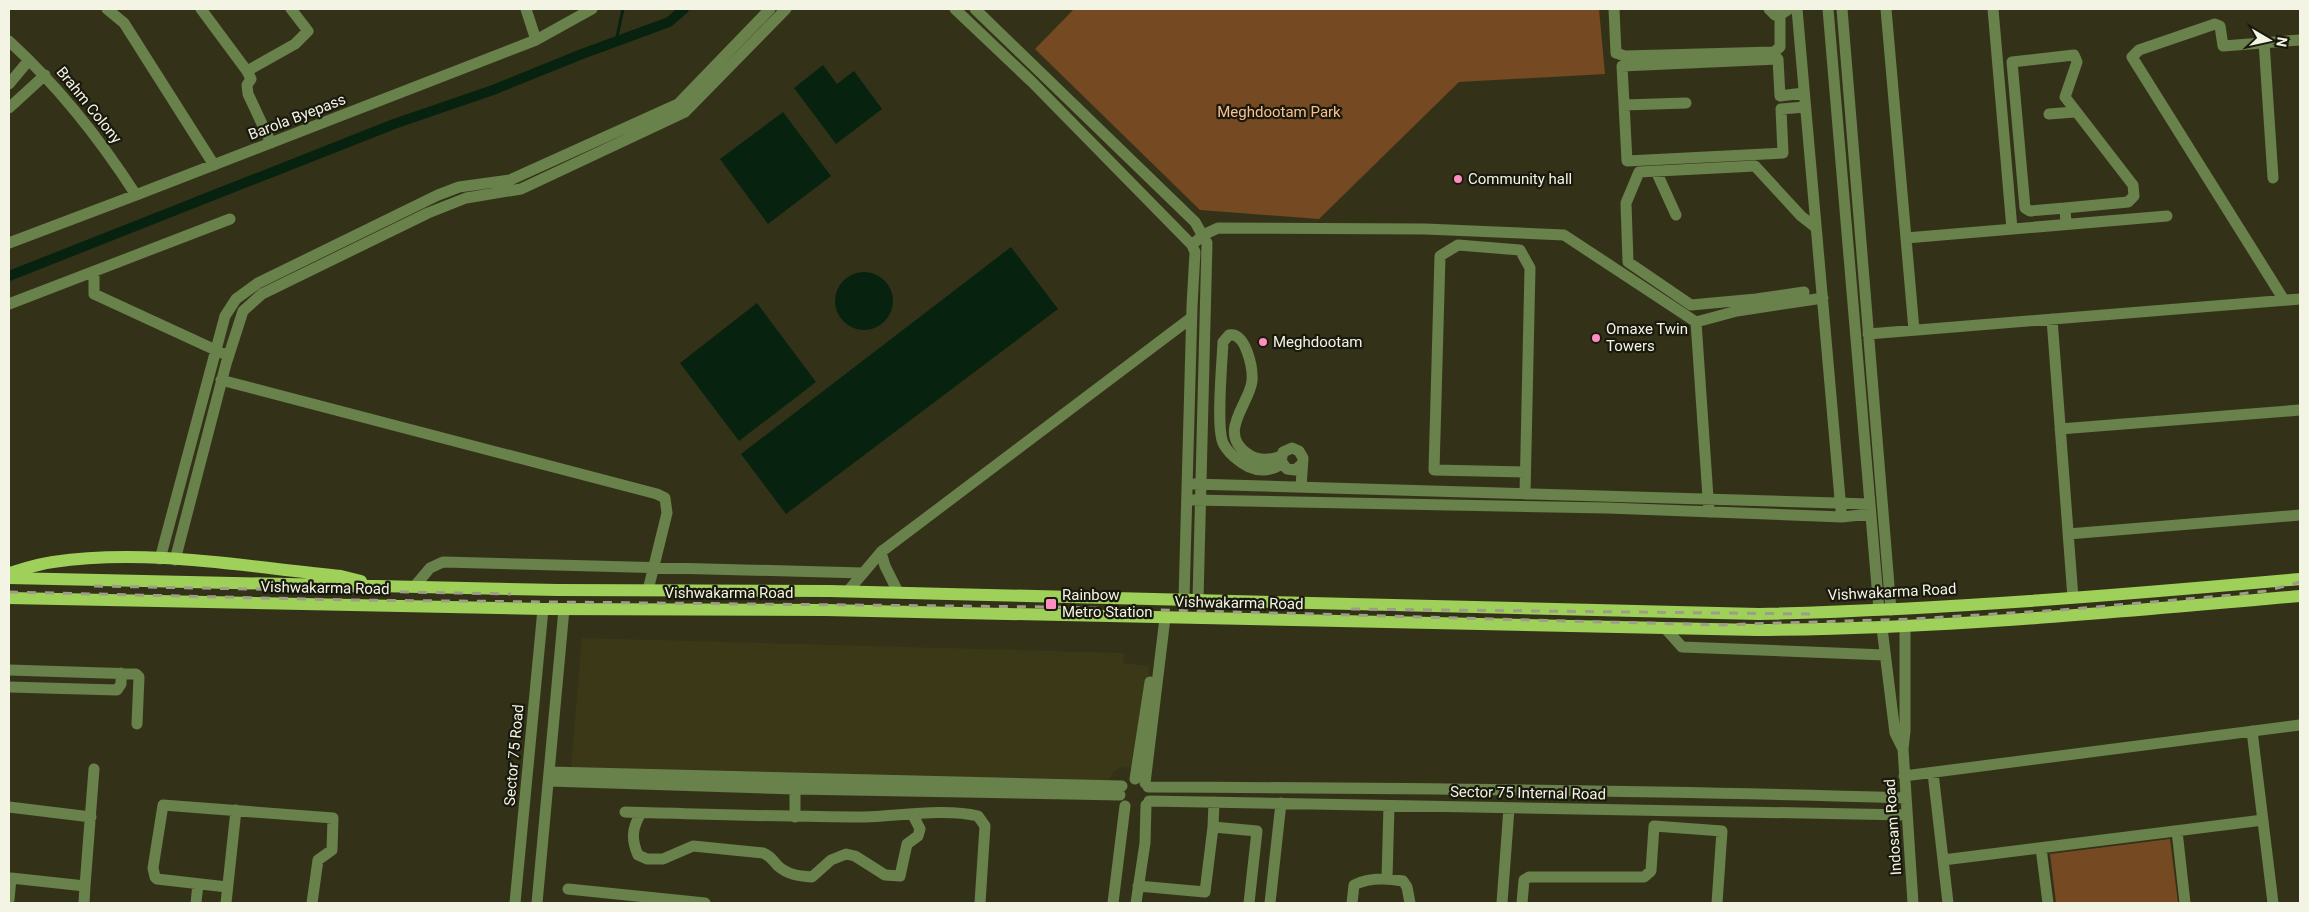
<svg xmlns="http://www.w3.org/2000/svg" width="2309" height="912" font-family="Roboto,sans-serif">
  <style>
    .built { fill: #3a3816 }
    .green { fill: #754922 }
    .water { fill: #072310 }
    .lines { fill: none; stroke-linecap: round; stroke-linejoin: round }
    .stream { stroke: #072310; stroke-width: 3 }
    .canal { stroke: #072310; stroke-width: 10 }
    .minor { stroke: #69814a; stroke-width: 11 }
    .major { stroke: #9fd059; stroke-width: 12 }
    .rail { stroke: #9d9d88; stroke-width: 3; stroke-dasharray: 9 9; stroke-linecap: butt }
    .poi-dot { fill: #fd8ebf; stroke: #1a190e; stroke-width: 2 }
    .labels { text-anchor: middle; dominant-baseline: central; stroke-width: 4.5; stroke-linejoin: round; paint-order: stroke }
    .street-label { font-size: 15px; fill: #f4f4e4; stroke: #1a190e }
    .park-label { font-size: 15px; fill: #fabf8e; stroke: #1a190e }
    .poi-label { font-size: 15px; fill: #f4f4e4; stroke: #1a190e; text-anchor: start }
  </style>
  <rect width="100%" height="100%" fill="#333218"/>
  <path class="built" d="M 582,638 L 1124,653 L 1123,663 L 1149,666 L 1139,769 L 1122,767 L 1114,771 L 1108,781 L 571,769 Z"/>
  <path class="green" d="M 1074,9 L 1599,9 L 1605,74 L 1459,82 L 1319,219 L 1200,210 L 1035,49 Z
    M 2170,839 L 2178,903 L 2056,903 L 2050,854 Z"/>
  <path class="water" d="M 823,65 L 837,84 L 854,71 L 882,109 L 836,144 L 794,88 Z
    M 783,112 L 831,176 L 768,224 L 720,159 Z
    M 1011,247 L 1058,309 L 786,514 L 741,454 Z
    M835 301a29 29 0 1 1 58 0a29 29 0 1 1-58 0Z
    M 757,303 L 816,382 L 739,441 L 680,363 Z"/>
  <g class="lines">
    <path class="stream" d="M 616,41 L 623,9"/>
    <path class="canal" d="M 9,276 L 394,124 L 493,90 L 582,54 L 669,22 L 684,9"/>
    <path class="minor" d="M 107,9 L 124,23 L 214,165
      M 201,9 L 247,71 L 251,79 L 247,85 L 248,94 L 271,143
      M 526,9 L 536,40
      M 955,9 L 1032,82 L 1192,245 L 1195,252 L 1192,306 L 1184,599
      M 975,9 L 1195,222 L 1207,243 L 1198,600
      M 1614,9 L 1616,53 L 1625,56 L 1774,52 L 1780,47 L 1780,15
      M 1769,9 L 1775,15 L 1780,15 L 1789,9
      M 1797,9 L 1841,510
      M 1828,9 L 1879,610
      M 1842,9 L 1891,610
      M 1886,9 L 1914,330
      M 1993,9 L 2012,229
      M 9,41 C 58,86 100,139 136,195
      M 2264,42 L 2273,178
      M 247,71 L 295,44 L 308,31 L 291,9
      M 9,84 L 29,60
      M 1803,93 L 1780,96 L 1778,59 L 1622,66 L 1627,161 L 1783,153 L 1781,109 L 1805,107
      M 1624,105 L 1686,103
      M 9,108 L 45,75
      M 2049,114 L 2075,112
      M 1656,171 L 1676,215
      M 2065,208 L 2128,202 L 2134,196 L 2133,185 L 2065,97 L 2077,62 L 2074,55 L 2012,62 L 2025,208 L 2030,211 L 2065,208 L 2066,224
      M 1906,238 L 2167,216
      M 9,243 L 136,195 L 536,40 L 592,9
      M 1192,245 L 1203,235 L 1218,228 L 1425,229 L 1564,235 L 1696,322 L 1709,512
      M 94,272 L 94,294 L 222,353
      M 1804,292 L 1756,299 L 1691,305 L 1628,262 L 1626,203 L 1639,172 L 1755,166 L 1801,216 L 1815,227
      M 2284,300 L 2132,57 L 2139,50 L 2215,24 L 2220,26 L 2223,46 L 2300,40
      M 9,304 L 230,219
      M 2052,319 L 2073,598
      M 1696,322 L 1737,311 L 1823,298
      M 1868,334 L 2300,299
      M 221,380 L 657,494 L 665,498 L 667,513 L 648,590
      M 2060,429 L 2300,410
      M 1281,456 C 1271,460 1258,461 1248,454 C 1216,433 1250,403 1252,381 C 1253,368 1246,332 1229,335 L 1223,342 C 1222,364 1216,427 1223,443 C 1228,453 1239,462 1249,467 C 1260,472 1272,470 1282,464
      M 1194,484 L 1870,504
      M 1301,487 L 1303,458 L 1299,451 L 1292,448 L 1283,452 L 1281,461 L 1287,469 L 1295,470 L 1301,465
      M 1525,494 L 1530,268 L 1520,250 L 1458,245 L 1440,256 L 1434,470 L 1525,472
      M 1193,500 L 1608,508 L 1842,517 L 1870,514
      M 2068,534 L 2300,515
      M 881,552 L 885,566 L 898,592
      M 160,559 L 225,316 L 236,299 L 258,283 L 438,195 L 459,187 L 510,180 L 678,104 L 770,9
      M 175,560 L 226,364 L 243,311 L 262,294 L 428,213 L 466,198 L 521,189 L 685,112 L 786,9
      M 414,587 L 430,568 L 443,562 L 863,573
      M 848,591 L 881,552 L 1191,318
      M 1905,627 L 1905,731 L 1903,749 L 1913,903
      M 1665,628 L 1682,647 L 1885,655
      M 1882,628 L 1895,733 L 1903,749
      M 9,670 L 136,674 L 139,677 L 137,724
      M 9,687 L 117,690 L 121,684 L 121,673
      M 2252,731 L 2273,903
      M 549,772 L 1122,786
      M 1933,773 L 1948,903
      M 1904,776 L 2300,725
      M 1135,779 L 1150,682
      M 549,781 L 795,789 L 1120,795
      M 1145,783 L 1165,618
      M 1148,787 C 1401,788 1653,790 1906,798
      M 795,789 L 795,817
      M 1149,801 L 1907,815
      M 9,807 L 91,817
      M 625,812 C 705,814 784,817 864,817 C 898,816 945,808 978,816 L 985,826 L 980,903
      M 641,813 C 632,828 631,839 638,855 L 647,859 L 663,859 L 693,846 L 763,853 C 771,856 773,861 778,866 C 788,875 799,876 812,877 L 831,860 L 846,854 L 855,856 L 885,875 L 900,876 L 907,844 L 918,836 L 920,829 L 913,815
      M 1213,827 L 1214,802
      M 2177,831 L 2185,903
      M 2041,848 L 2048,903
      M 1943,860 L 2263,820
      M 1387,878 L 1389,806
      M 1138,886 L 1205,892 L 1213,827 L 1257,831 L 1249,903
      M 227,887 L 157,879 L 155,877 L 153,868 L 163,805 L 333,818 L 332,850 L 318,860 L 312,903
      M 568,889 L 705,903
      M 9,900 L 11,878 L 85,886 L 94,769
      M 84,903 L 85,886
      M 196,903 L 198,884
      M 226,903 L 236,810
      M 515,903 L 543,609
      M 537,903 L 564,609
      M 1113,903 L 1125,806
      M 1136,903 L 1145,843 L 1146,805
      M 1270,903 L 1281,803
      M 1352,903 L 1354,885 C 1369,877 1386,878 1403,881 L 1407,887 L 1410,903
      M 1502,903 L 1509,808
      M 1522,903 L 1524,880 L 1529,877 L 1644,877 L 1651,871 L 1654,826 L 1722,831 L 1717,903"/>
    <path class="major" d="M 9,573 C 23,569 38,564 53,562 C 147,548 247,567 341,576 L 361,581
      M 9,578 L 558,590 L 829,591 L 1759,614 C 1940,610 2120,595 2300,579
      M 9,598 L 543,609 L 825,610 L 1757,630 C 1938,629 2119,612 2300,596"/>
    <path class="rail" d="M 94,586 L 511,594
      M 9,592 L 349,600 L 1051,607 L 1717,625 L 1912,619 L 2061,610 L 2232,595 L 2266,591 L 2300,582
      M 1351,609 L 1813,614"/>
  </g>
  <g class="poi-dot">
    <circle cx="1458" cy="179" r="5"/>
    <circle cx="1596" cy="338" r="5"/>
    <circle cx="1263" cy="342" r="5"/>
    <rect x="1045" y="598" width="12" height="12" rx="2.5"/>
  </g>
  <g class="labels">
    <g class="street-label">
      <text transform="translate(89 105) rotate(51)">Brahm Colony</text>
      <text transform="translate(297 117) rotate(-21)">Barola Byepass</text>
      <text transform="translate(325 588) rotate(1)">Vishwakarma Road</text>
      <text transform="translate(1892 592) rotate(-3)">Vishwakarma Road</text>
      <text x="729" y="593">Vishwakarma Road</text>
      <text transform="translate(1239 603) rotate(1)">Vishwakarma Road</text>
      <text transform="translate(514 755) rotate(-85)">Sector 75 Road</text>
      <text transform="translate(1528 793) rotate(1)">Sector 75 Internal Road</text>
      <text transform="translate(1893 827) rotate(-94)">Indosam Road</text>
    </g>
    <g class="park-label">
      <text x="1279" y="112">Meghdootam Park</text>
    </g>
    <g class="poi-label">
      <text x="1468" y="179">Community hall</text>
      <text x="1606" y="329">Omaxe Twin<tspan x="1606" dy="17">Towers</tspan></text>
      <text x="1273" y="342">Meghdootam</text>
      <text x="1062" y="595">Rainbow<tspan x="1062" dy="17">Metro Station</tspan></text>
    </g>
  </g>
  <rect width="2309" height="912" fill="none" stroke="#f4f4e4" stroke-width="20"/>
  <g transform="translate(2269 40) rotate(99)" stroke="#1a190e" stroke-width="4" paint-order="stroke">
  <path d="M0-4L9 19L0 12L-9 19Z" fill="#f4f4e4"/>
  <text y="-8" font-size="14" font-weight="bold" text-anchor="middle" fill="#f4f4e4">N</text>
  </g>
</svg>
